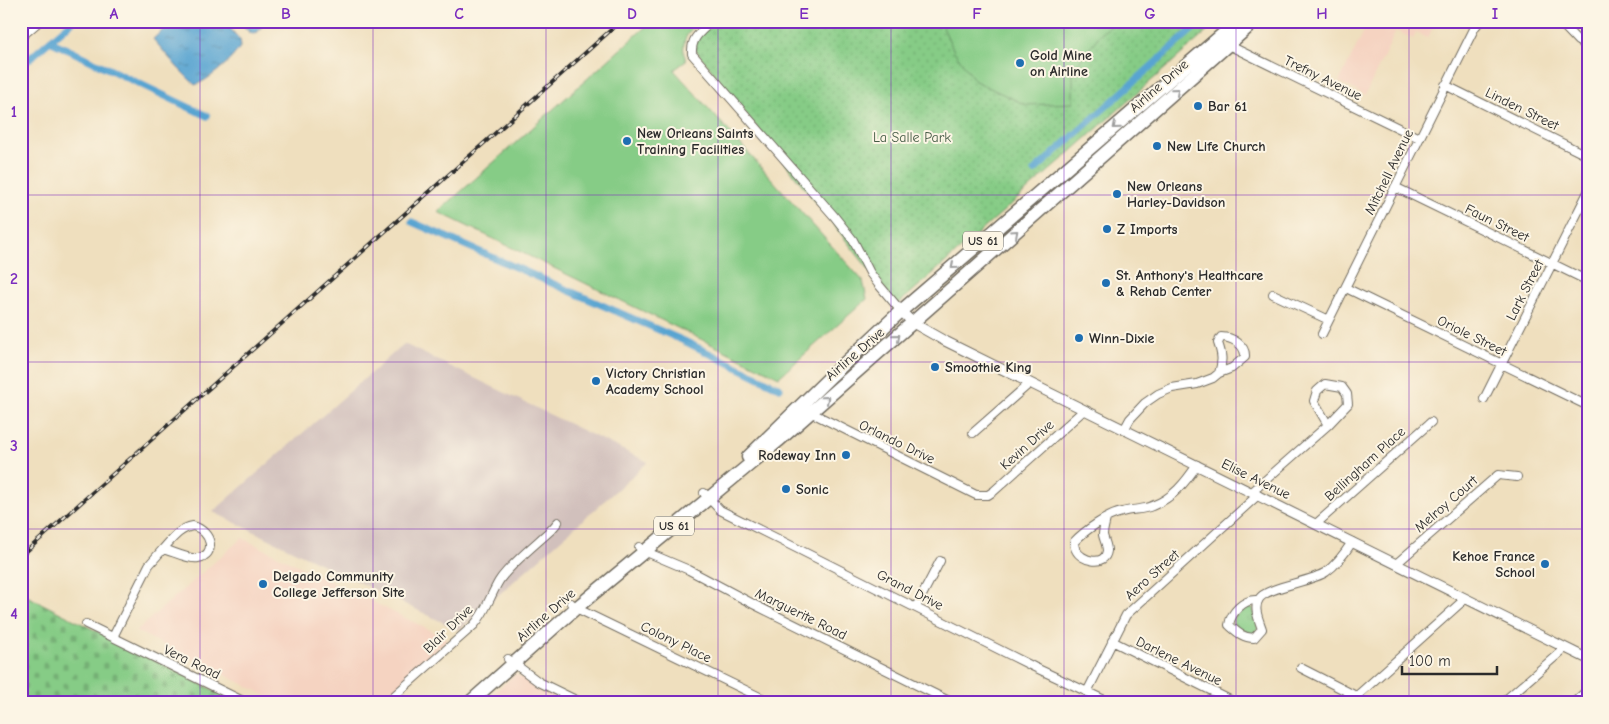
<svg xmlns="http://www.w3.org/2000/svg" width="1609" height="724" font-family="'Comic Neue',sans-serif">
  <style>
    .built { fill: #f5d3c1 }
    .industrial { fill: #d1c0bc }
    .grass { fill: url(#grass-tufts); stroke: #587c58 }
    .cemetery { fill: url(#cemetery-stones); stroke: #587c58 }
    .park { fill: url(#park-dots); stroke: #587c58 }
    .pitch { fill: #86cc86; stroke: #587c58 }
    .water { fill: url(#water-ripples); stroke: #42687e }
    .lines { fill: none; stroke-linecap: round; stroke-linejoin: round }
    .canal { stroke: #59a4d1; stroke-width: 7 }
    .minor-casing { stroke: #706a5e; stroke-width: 10 }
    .tertiary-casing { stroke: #706a5e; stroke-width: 11 }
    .secondary-casing { stroke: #706a5e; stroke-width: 12 }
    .trunk-casing { stroke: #706a5e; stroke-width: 15 }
    .motorway-casing { stroke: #706a5e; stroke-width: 16 }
    .minor { stroke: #fff; stroke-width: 8 }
    .tertiary { stroke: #fff; stroke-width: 9 }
    .secondary { stroke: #fff; stroke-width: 10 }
    .trunk { stroke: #fff; stroke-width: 12 }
    .motorway { stroke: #fff; stroke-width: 14 }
    .rail-casing { stroke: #2b2b2b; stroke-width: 4 }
    .rail { stroke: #fcf5e5; stroke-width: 2; stroke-dasharray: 5.5; stroke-linecap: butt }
    .oneway { stroke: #a0a0a0 }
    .grid { fill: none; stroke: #7b2cbf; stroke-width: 1; stroke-opacity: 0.55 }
    .poi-dot { fill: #1f6fb2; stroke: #fcf5e5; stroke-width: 2 }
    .labels { text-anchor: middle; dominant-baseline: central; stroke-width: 4; stroke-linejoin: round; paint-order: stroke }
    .shield { fill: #fcf5e5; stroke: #6a6863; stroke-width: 1 }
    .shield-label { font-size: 12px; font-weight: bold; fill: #2b2b2b }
    .poi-label { font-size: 14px; font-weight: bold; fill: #2b2b2b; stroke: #fcf5e5; text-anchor: start }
    .street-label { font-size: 14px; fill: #2b2b2b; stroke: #fcf5e5 }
    .park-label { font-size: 14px; fill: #465b46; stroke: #fcf5e5 }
    .neatline { fill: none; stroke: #7b2cbf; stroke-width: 2 }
    .grid-label { font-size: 16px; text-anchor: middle; font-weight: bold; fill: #7b2cbf }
  </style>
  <defs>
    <pattern id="grass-tufts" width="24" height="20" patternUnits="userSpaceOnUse" patternTransform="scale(1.25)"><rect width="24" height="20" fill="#86cc86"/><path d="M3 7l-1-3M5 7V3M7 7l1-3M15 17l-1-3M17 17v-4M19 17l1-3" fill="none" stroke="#74af74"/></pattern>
    <pattern id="cemetery-stones" width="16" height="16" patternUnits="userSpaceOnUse" patternTransform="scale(1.25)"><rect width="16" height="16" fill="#86cc86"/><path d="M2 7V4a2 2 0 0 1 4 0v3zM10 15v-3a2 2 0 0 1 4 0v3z" fill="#74af74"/></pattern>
    <pattern id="park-dots" width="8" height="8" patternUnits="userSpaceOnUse" patternTransform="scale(1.25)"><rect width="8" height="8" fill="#86cc86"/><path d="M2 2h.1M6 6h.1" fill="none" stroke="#74af74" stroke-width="1.8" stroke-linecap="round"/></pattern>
    <pattern id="water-ripples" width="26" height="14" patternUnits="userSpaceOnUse" patternTransform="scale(1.25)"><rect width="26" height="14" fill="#59a4d1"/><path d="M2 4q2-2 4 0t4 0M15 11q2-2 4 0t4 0" fill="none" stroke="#4a86aa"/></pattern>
  </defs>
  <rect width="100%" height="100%" fill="#fcf5e5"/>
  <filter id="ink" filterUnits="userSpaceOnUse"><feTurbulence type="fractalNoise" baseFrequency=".02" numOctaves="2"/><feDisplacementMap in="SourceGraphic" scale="10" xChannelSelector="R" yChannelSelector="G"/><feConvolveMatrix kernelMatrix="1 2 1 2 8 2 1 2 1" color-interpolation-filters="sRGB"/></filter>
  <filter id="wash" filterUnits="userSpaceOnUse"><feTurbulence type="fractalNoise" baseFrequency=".0096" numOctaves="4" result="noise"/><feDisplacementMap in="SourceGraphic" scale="20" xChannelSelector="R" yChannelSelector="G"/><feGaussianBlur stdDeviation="1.12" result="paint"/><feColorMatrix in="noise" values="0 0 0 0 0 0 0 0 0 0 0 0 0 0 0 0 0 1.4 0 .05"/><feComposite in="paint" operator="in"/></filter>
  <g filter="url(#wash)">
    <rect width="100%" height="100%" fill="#efdfbe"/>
    <path class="built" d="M 1369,21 L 1436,21 L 1428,38 L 1416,33 L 1413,39 L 1396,31 L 1365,95 L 1339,82 Z
      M 242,538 L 448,639 L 379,703 L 281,703 L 136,631 Z
      M 515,674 L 574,703 L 483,703 Z"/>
    <path class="industrial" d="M 404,344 L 648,462 L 459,630 L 213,512 Z"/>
    <path class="grass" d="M 1249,606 L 1253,608 L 1258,628 L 1253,634 L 1234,625 L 1233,621 L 1236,615 Z"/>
    <path class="cemetery" d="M 21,593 L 239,703 L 21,703 Z"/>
    <path class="park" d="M 705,21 L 1219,21 L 897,305 L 691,44 Z"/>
    <path class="pitch" d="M 652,21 L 700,21 C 686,34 680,41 686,61 L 674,70 L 863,281 L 867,299 L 779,377 L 438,212 Z
      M 940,21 L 1116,21 L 1117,22 L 1101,33 L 1073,70 L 1073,103 L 1026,105 L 975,81 L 954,51 Z"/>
    <path class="water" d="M 173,21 L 224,21 L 240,40 L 241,45 C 235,58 208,81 195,85 L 178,68 L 153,39 Z
      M 239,21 L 264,21 L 264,23 L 257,33 L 253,34 L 250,33 Z"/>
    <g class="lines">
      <path class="canal" d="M 50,41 L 207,116
        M 21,66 L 73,21
        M 1034,171 L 1202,21
        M 412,222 L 684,341 L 780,388"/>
    </g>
  </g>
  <g filter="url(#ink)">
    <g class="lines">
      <g class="minor-casing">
        <path id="minor" d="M 712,21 C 700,33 691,37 692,54 L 834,216 L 853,240 L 870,273 L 879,285 L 901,311
          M 1559,21 L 1578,41 L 1588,46
          M 1226,44 L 1419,138
          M 1445,85 L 1588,156
          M 1395,187 L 1588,281
          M 1346,288 L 1588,406
          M 1273,294 L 1329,320
          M 1322,334 L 1475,27 L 1480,21
          M 1484,399 L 1588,192
          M 808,411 L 976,495 L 988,495 L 994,491 L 1084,410
          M 1124,430 L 1130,419 L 1145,403 L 1158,394 L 1172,388 L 1197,384 L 1213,378 L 1219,373 L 1232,368 L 1245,357 C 1246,345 1232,337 1221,337 L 1218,343 C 1222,354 1223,361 1219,373
          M 973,433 L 1030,383
          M 1252,492 L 1328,425 L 1348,404 L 1347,394 L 1342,387 L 1325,384 L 1317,391 L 1314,401 L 1328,425
          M 704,493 L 720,510 L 1034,667 L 1111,703
          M 1106,519 C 1105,524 1103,530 1103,535 C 1104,540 1107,545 1107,551 C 1105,567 1081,561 1076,550 C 1075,549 1074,544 1074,542 C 1084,531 1107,515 1122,512 C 1132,509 1143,510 1152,506 C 1173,498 1185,483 1197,465
          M 1316,524 L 1431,422
          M 193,526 C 212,531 217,555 198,558 C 189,560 172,551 163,549 C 172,539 180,528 193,526 Z
          M 639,547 L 644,551 L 689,570 L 755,605 L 953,703
          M 1396,564 L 1498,475 L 1517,477
          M 1257,600 C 1244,599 1231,612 1229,625 C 1237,632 1243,638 1254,638 L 1262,629 C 1259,620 1253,608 1259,599 C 1266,587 1311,582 1326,572 C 1337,564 1345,553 1352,542
          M 571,603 L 576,608 L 772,703
          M 916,607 L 940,561
          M 86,624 L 247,703
          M 113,637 L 149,565 L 163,549
          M 1112,641 L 1236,703
          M 508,659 L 539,682 L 582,703
          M 1301,668 L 1356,696
          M 1087,692 L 1126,615 L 1258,495
          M 386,703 L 474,625 C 486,612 490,596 499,581 C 509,565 537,543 552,529 L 558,522
          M 1349,703 L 1465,599
          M 1502,703 L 1565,648"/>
      </g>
      <g class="tertiary-casing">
        <path id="tertiary" d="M 901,311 L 913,323 L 943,340 L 1588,659"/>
      </g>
      <g class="secondary-casing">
        <path id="secondary" d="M 1575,703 L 1588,691"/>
      </g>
      <g class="trunk-casing">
        <path id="trunk" d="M 748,457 L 832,375 L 901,311 L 1238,21
          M 469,703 L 576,608 L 778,441 L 1255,21"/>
      </g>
      <g class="motorway-casing">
        <path id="motorway" d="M 21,33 L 35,21"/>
      </g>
      <use href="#minor" class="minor"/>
      <use href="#tertiary" class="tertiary"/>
      <use href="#secondary" class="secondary"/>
      <use href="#trunk" class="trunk"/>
      <use href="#motorway" class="motorway"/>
      <g class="rail-casing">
        <path id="rail" d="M 21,556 L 621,21"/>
      </g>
      <use href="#rail" class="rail"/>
    </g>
    <defs><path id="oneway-chevron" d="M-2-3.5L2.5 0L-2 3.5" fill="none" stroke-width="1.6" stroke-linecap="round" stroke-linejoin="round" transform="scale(1.25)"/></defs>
    <g class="oneway">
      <use href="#oneway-chevron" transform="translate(1176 91) rotate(-41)"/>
      <use href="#oneway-chevron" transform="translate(1116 126) rotate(139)"/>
      <use href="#oneway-chevron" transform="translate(1015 233) rotate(-42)"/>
      <use href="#oneway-chevron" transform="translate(954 266) rotate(139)"/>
      <use href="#oneway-chevron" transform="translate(897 337) rotate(-41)"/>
      <use href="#oneway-chevron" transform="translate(826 399) rotate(-41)"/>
    </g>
  </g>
  <path class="grid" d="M 200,21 L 200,703M 373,21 L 373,703M 546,21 L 546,703M 718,21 L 718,703M 891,21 L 891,703M 1064,21 L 1064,703M 1236,21 L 1236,703M 1409,21 L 1409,703M 21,195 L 1588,195M 21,362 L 1588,362M 21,529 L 1588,529"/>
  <g class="poi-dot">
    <circle cx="1020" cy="63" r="5"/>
    <circle cx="1198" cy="106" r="5"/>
    <circle cx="627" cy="141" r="5"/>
    <circle cx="1157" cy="146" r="5"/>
    <circle cx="1117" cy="194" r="5"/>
    <circle cx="1107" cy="229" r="5"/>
    <circle cx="1106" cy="283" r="5"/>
    <circle cx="1079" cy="338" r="5"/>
    <circle cx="935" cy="367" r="5"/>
    <circle cx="596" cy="381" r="5"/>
    <circle cx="846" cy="455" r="5"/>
    <circle cx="786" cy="489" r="5"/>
    <circle cx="1545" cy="564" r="5"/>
    <circle cx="263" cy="584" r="5"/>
  </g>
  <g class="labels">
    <g class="shield">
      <rect x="963" y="231.5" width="40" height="19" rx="4"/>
      <rect x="654" y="516.5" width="40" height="19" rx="4"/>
    </g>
    <g class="shield-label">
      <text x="983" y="241">US 61</text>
      <text x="674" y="526">US 61</text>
    </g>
    <g class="poi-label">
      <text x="1030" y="55">Gold Mine<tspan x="1030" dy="16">on Airline</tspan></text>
      <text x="1208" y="106">Bar 61</text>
      <text x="637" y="133">New Orleans Saints<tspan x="637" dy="16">Training Facilities</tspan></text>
      <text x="1167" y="146">New Life Church</text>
      <text x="1127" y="186">New Orleans<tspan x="1127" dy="16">Harley-Davidson</tspan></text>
      <text x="1117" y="229">Z Imports</text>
      <text x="1116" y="275">St. Anthony's Healthcare<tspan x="1116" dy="16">&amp; Rehab Center</tspan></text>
      <text x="1089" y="338">Winn-Dixie</text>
      <text x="945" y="367">Smoothie King</text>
      <text x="606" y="373">Victory Christian<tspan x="606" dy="16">Academy School</tspan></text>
      <text x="836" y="455" text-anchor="end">Rodeway Inn</text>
      <text x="796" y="489">Sonic</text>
      <text x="1535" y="556" text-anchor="end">Kehoe France<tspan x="1535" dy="16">School</tspan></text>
      <text x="273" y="576">Delgado Community<tspan x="273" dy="16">College Jefferson Site</tspan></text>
    </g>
    <g class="street-label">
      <text transform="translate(1323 78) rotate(26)">Trefny Avenue</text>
      <text transform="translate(1159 86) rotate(-41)">Airline Drive</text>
      <text transform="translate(1522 109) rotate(26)">Linden Street</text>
      <text transform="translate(1389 172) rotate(-64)">Mitchell Avenue</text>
      <text transform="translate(1497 223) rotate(26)">Faun Street</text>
      <text transform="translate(1525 290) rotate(-63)">Lark Street</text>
      <text transform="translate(1472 336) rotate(26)">Oriole Street</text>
      <text transform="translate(855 354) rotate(-41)">Airline Drive</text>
      <text transform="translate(897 442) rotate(26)">Orlando Drive</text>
      <text transform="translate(1027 445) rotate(-42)">Kevin Drive</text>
      <text transform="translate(1365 464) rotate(-42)">Bellingham Place</text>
      <text transform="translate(1256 479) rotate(26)">Elise Avenue</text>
      <text transform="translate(1446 504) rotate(-41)">Melroy Court</text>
      <text transform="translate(1152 575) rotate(-42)">Aero Street</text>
      <text transform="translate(910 590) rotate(27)">Grand Drive</text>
      <text transform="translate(801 614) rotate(26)">Marguerite Road</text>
      <text transform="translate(546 615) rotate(-41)">Airline Drive</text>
      <text transform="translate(448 629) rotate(-44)">Blair Drive</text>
      <text transform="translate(676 642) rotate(26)">Colony Place</text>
      <text transform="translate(1179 661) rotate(26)">Darlene Avenue</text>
      <text transform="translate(192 662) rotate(26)">Vera Road</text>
    </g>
    <g class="park-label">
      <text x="912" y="137">La Salle Park</text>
    </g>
  </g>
  <rect width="1609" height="724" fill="none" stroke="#fcf5e5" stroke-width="55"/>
  <path d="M1402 666v8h95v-8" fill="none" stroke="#2b2b2b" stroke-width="2.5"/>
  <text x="1409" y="666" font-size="15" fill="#2b2b2b" stroke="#fcf5e5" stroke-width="4" paint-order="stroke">100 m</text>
  <rect x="28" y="28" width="1554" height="668" class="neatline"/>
  <g class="grid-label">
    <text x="114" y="19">A</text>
    <text x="286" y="19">B</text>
    <text x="459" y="19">C</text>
    <text x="632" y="19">D</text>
    <text x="804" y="19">E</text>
    <text x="977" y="19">F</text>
    <text x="1150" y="19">G</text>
    <text x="1322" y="19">H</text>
    <text x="1495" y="19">I</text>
    <text x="14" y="117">1</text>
    <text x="14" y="284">2</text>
    <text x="14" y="451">3</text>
    <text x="14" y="619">4</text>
  </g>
</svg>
